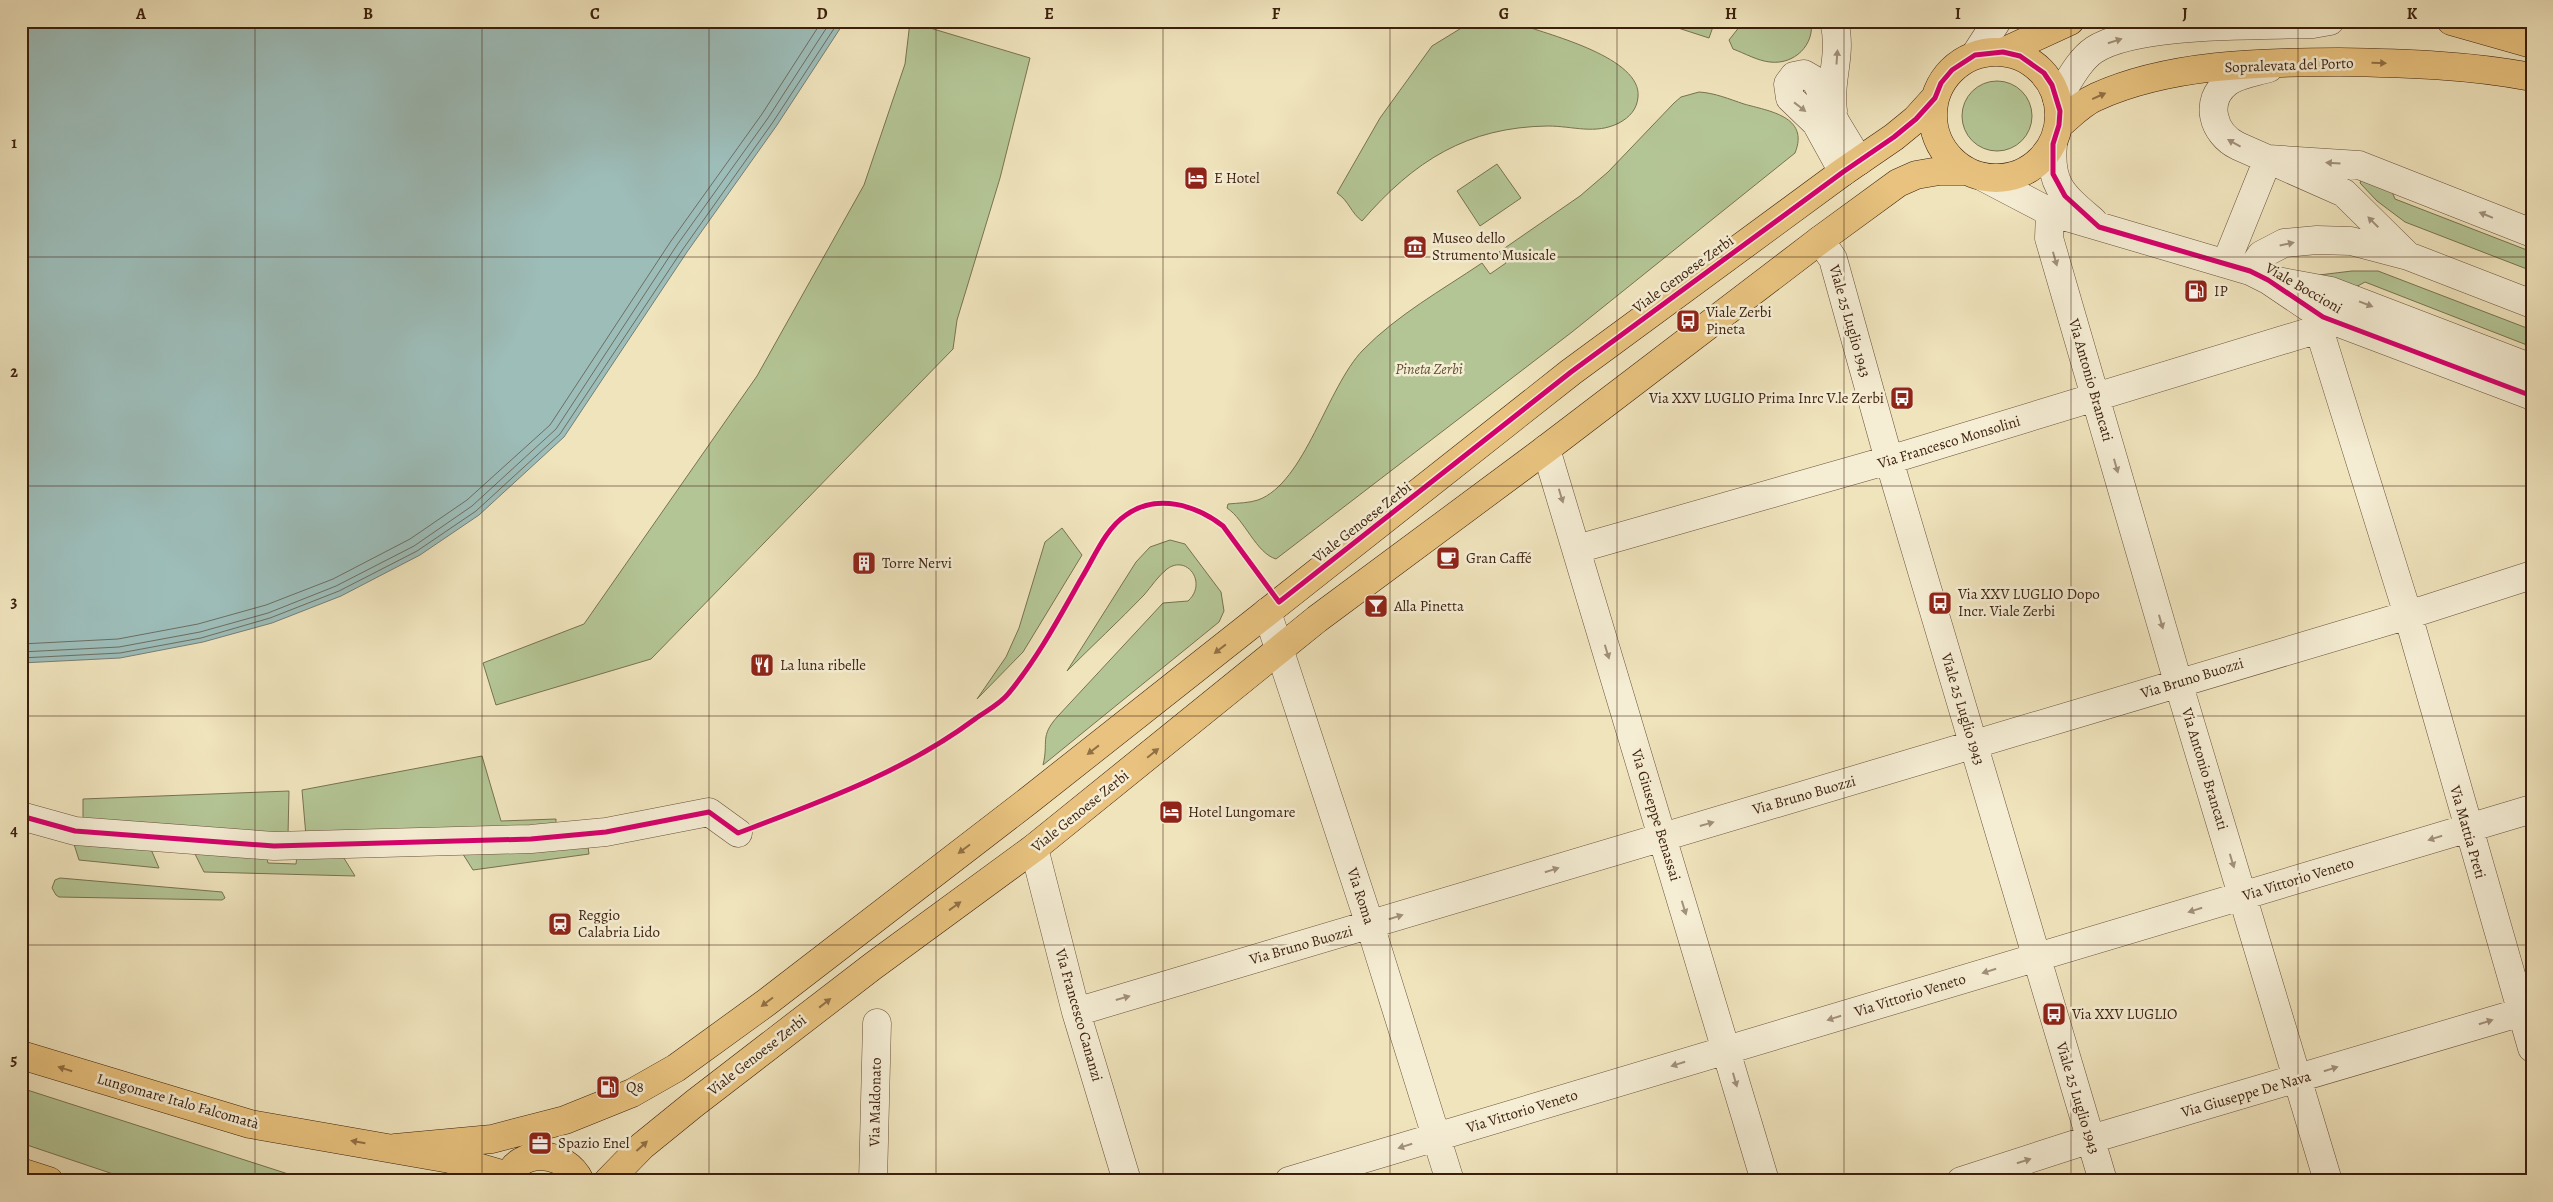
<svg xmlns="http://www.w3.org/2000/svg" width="2553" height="1202" font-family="Alegreya,serif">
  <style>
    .green { fill: #b4c595; stroke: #787250 }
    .water { fill: #9dbdb9; stroke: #767e74 }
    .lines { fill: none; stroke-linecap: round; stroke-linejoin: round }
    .shore { stroke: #6c6e62; stroke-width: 1 }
    .minor-casing { stroke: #685038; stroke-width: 29 }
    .major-casing { stroke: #3b1f0c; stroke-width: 29 }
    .minor { stroke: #f5edd4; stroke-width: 28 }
    .major { stroke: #e8c27e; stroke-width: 28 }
    .cycleway-casing { stroke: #f5edd4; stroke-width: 8 }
    .cycleway { stroke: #d6006c; stroke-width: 5 }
    .oneway { fill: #a1907a }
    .oneway2 { fill: #927045 }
    .grid { fill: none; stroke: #3b1f0c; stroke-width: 1; stroke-opacity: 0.55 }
    .labels { text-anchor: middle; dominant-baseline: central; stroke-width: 5; stroke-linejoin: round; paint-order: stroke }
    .street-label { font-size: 15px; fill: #3b1f0c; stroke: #f5edd4 }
    .poi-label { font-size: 15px; fill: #3b1f0c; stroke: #f5edd4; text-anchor: start }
    .park-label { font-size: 15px; font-style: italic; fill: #5f5135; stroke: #f5edd4 }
    .neatline { fill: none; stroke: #3b1f0c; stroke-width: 2 }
    .grid-label { font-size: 16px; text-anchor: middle; font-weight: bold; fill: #3b1f0c }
  </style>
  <rect width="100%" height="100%" fill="#f0e4bd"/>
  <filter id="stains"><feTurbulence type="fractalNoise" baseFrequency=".004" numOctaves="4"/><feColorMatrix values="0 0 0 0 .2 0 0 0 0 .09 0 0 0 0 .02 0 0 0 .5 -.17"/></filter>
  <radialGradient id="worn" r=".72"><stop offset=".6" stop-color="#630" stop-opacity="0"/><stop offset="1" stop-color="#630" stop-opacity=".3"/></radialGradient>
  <path class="green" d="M 1488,21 L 1510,22 L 1522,25 C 1550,35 1642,58 1638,97 C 1637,109 1630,117 1619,123 C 1595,135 1573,126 1548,126 C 1467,127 1414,161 1362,221 C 1351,213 1349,201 1337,193 L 1380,118 L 1432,46 L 1463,27 Z
    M 1677,21 L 1715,21 L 1709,38 L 1675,27 Z
    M 1744,21 L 1811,21 C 1815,45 1794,65 1770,62 C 1758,61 1744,53 1733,49 L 1729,40 Z
    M 910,22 L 1030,58 L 1000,178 L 957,320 L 953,349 L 651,659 L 496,705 L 483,663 L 584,624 L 757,376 L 864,185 L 905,64 Z
    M1962 116a35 35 0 1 1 70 0a35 35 0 1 1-70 0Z
    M 1699,92 C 1715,93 1729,99 1744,104 C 1768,111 1810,116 1795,153 L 1572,332 L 1276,559 C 1256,553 1245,520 1227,508 L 1228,504 C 1238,503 1249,503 1258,500 C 1305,483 1327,387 1363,350 C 1397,315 1442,290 1482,263 L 1490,274 L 1506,263 L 1499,252 L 1580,196 L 1608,172 L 1674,103 L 1681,97 Z
    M 1497,164 L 1521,198 L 1480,226 L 1457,191 Z
    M 2362,178 L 2391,189 L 2395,199 L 2532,252 L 2532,271 L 2405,222 L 2377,201 L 2360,183 Z
    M 2352,271 L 2378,271 L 2532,330 L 2532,347 L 2365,282 L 2352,289 L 2319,275 Z
    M 1062,528 L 1082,555 L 1023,652 L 977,699 L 1006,657 L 1019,628 L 1045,542 Z
    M 1170,540 L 1185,544 L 1221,592 L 1224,611 L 1219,622 L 1043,765 C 1049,741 1039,737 1058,716 L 1163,603 L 1188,601 C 1208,583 1187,554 1167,569 C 1158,576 1151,587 1144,595 C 1119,621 1092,646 1067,671 L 1136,562 L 1150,547 Z
    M 482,756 L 501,821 L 556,819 L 556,828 L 306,836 L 302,790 Z
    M 289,791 L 288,835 L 83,823 L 83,799 Z
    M 73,841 L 150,847 L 159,868 L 79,860 Z
    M 588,847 L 589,854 L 473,870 L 461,851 Z
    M 193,850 L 266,855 L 268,863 L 296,864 L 297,856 L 342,855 L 355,876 L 204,872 Z
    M 60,878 L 222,892 L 225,898 L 222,900 L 59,897 L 56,895 L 52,888 L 55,880 Z
    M 21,1088 L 310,1181 L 134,1181 L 21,1143 Z"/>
  <path class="water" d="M 21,21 L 845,21 L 777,125 L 687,252 L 564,437 L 479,515 L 420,555 L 341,596 L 272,623 L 203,642 L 120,658 L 21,663 Z"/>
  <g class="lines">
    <path class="shore" d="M 21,644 L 118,639 L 198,624 L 266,605 L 333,579 L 410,539 L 467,500 L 550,425 L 671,241 L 762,114 L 822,21
      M 21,652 L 119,647 L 200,632 L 268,613 L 336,586 L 414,546 L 472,506 L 556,429 L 677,245 L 768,118 L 831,21
      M 21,658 L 120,653 L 201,638 L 270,618 L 339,591 L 417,551 L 476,511 L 560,434 L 683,249 L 773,122 L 839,21"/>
    <g class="minor-casing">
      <path id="minor" d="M 1975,55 L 1997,21
        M 2269,68 C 2256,72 2239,74 2228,82 C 2203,101 2213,134 2238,146 L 2344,193 L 2408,256
        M 2057,99 C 2068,83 2078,61 2094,50 C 2137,22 2259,26 2313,24 L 2330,21
        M 1833,111 C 1828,81 1843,56 1834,21
        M 2053,144 C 2049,185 2063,195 2093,221
        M 1843,172 L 1816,123 L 1790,98 L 1788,84 L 1794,76 L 1804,74 L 1816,81 L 1836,123 L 1859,161
        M 1983,177 L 2050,212 L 2250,271 L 2268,280 L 2323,317 L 2532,396
        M 2050,212 L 2049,238 L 2178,682 L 2328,1181
        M 1820,240 L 1833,259 L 1889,460 L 2103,1181
        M 2226,263 L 2268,159 L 2359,165 L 2532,233
        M 2250,271 L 2261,255 L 2284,243 L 2317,240 L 2351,241 L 2408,256 L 2532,304
        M 2277,281 L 2331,291 L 2532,368
        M 2323,317 L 2319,329 L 2408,615 L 2532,1048
        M 1546,449 L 1765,1181
        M 1577,549 L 1889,460 L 2319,329
        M 1267,612 L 1370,925 L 1450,1181
        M 21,816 L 75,831 L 274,846 L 531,839 L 606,832 L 709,812 L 738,833
        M 1034,848 L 1076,1012 L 1127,1181
        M 1076,1012 L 2408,615 L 2532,575
        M 873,1181 L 877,1023
        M 1289,1181 L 2532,809
        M 1961,1181 L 2091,1139 L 2532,1009"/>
    </g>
    <g class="major-casing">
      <path id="major" d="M 2451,21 L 2532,44
        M1933 115a63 63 0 1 1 126 0a63 63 0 1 1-126 0Z
        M 2003,52 L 2070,21
        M 2059,125 C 2071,115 2082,103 2096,97 C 2168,64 2261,62 2339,62 C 2404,63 2468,65 2532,77
        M 21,1055 L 250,1124 L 450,1159 L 508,1176
        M 395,1148 L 492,1139 L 565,1120 L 632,1093 L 676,1068 L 767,1002 L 1028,801 L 1571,372 L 1843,172 L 1894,137 L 1916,119 L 1935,98
        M 21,1172 L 49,1181
        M 506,1181 C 519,1145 566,1151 580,1181
        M 608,1181 L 642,1146 L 695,1103 L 873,966 L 1034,848 L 1317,619 L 1546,449 L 1820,240 L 1898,183 L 1916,175 L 1939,171 L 1967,171"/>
    </g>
    <use href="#minor" class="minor"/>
    <use href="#major" class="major"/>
    <g class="cycleway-casing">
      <path id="cycleway" d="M 21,816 L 75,831 L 274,846 L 531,839 L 606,832 L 709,812 L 738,833 C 820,802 904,772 975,719 C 986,711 1000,704 1008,694 C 1037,659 1059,618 1081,579 C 1094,558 1105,529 1126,515 C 1157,493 1196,505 1223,526 L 1279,602 L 1571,372 L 1843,172 L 1894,137 L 1916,119 L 1935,98 L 1941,83 L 1952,70 L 1975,55 L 2003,52 L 2020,56 L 2044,73 L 2052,85 L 2060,111 L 2059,125 L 2053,144 L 2053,174 L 2065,196 L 2099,227 L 2250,271 L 2268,280 L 2323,317 L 2532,396"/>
    </g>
    <use href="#cycleway" class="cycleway"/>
  </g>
  <defs><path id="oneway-solid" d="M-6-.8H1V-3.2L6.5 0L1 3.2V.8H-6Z" transform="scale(1.25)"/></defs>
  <g class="oneway">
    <use href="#oneway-solid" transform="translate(2115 41) rotate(-18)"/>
    <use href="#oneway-solid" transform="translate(1837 57) rotate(-86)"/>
    <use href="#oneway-solid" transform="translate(1800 107) rotate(38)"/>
    <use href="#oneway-solid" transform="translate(2234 143) rotate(-151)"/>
    <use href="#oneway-solid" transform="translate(2333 163) rotate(-176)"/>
    <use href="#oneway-solid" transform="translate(2486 215) rotate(-158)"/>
    <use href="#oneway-solid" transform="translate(2373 222) rotate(-135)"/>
    <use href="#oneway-solid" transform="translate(2287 244) rotate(-12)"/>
    <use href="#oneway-solid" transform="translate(2055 259) rotate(74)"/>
    <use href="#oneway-solid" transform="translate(2366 304) rotate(21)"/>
    <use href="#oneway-solid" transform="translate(2116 466) rotate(74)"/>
    <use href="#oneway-solid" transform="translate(1561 496) rotate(73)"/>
    <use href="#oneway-solid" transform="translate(2161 622) rotate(74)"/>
    <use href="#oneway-solid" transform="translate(1607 652) rotate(73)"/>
    <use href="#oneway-solid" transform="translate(1707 824) rotate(-16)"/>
    <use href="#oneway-solid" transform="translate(2435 838) rotate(163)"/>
    <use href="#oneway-solid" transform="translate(2232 861) rotate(73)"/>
    <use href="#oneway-solid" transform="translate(1552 870) rotate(-17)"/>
    <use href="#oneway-solid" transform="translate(1684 908) rotate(73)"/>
    <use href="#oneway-solid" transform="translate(2195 910) rotate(163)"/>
    <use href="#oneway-solid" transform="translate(1396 917) rotate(-17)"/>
    <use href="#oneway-solid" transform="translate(1989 971) rotate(163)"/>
    <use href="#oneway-solid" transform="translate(1123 998) rotate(-16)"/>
    <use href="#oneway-solid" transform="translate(1834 1018) rotate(163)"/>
    <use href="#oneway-solid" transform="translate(2486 1022) rotate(-17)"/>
    <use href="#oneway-solid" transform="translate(1678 1064) rotate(163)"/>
    <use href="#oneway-solid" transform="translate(2331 1069) rotate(-17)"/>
    <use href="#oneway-solid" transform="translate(1735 1080) rotate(74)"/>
    <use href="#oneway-solid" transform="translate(1405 1146) rotate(163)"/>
    <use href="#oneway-solid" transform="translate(2024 1161) rotate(-18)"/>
  </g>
  <g class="oneway2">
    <use href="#oneway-solid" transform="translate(2379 63) rotate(1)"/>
    <use href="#oneway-solid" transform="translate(2099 96) rotate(-24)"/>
    <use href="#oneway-solid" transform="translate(1220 649) rotate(142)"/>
    <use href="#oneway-solid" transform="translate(1093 750) rotate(142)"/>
    <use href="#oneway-solid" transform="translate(1153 753) rotate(-39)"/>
    <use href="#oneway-solid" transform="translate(964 849) rotate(143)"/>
    <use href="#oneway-solid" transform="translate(955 906) rotate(-36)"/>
    <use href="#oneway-solid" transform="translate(767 1002) rotate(143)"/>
    <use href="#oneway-solid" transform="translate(825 1003) rotate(-38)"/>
    <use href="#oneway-solid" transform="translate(65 1069) rotate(-163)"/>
    <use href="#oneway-solid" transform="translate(358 1142) rotate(-170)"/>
    <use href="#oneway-solid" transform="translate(642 1146) rotate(-42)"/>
  </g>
  <path class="grid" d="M 255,21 L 255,1181M 482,21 L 482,1181M 709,21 L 709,1181M 936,21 L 936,1181M 1163,21 L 1163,1181M 1390,21 L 1390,1181M 1617,21 L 1617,1181M 1844,21 L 1844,1181M 2071,21 L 2071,1181M 2298,21 L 2298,1181M 21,257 L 2532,257M 21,486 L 2532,486M 21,716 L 2532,716M 21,945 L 2532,945"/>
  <defs>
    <g id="hotel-square" transform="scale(1.25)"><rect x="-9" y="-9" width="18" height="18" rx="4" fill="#8f2418" stroke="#f5edd4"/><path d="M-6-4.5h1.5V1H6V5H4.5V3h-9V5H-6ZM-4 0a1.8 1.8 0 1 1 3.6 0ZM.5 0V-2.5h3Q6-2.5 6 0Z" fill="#fff"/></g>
    <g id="museum-square" transform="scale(1.25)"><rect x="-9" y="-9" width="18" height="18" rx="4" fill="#8f2418" stroke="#f5edd4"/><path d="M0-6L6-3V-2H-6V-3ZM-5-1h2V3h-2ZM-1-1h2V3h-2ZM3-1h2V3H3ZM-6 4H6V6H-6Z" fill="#fff"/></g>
    <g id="fuel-square" transform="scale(1.25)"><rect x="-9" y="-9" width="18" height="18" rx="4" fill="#8f2418" stroke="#f5edd4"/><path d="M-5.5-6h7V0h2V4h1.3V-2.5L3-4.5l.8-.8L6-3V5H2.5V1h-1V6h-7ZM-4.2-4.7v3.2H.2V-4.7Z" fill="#fff"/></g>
    <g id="bus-square" transform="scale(1.25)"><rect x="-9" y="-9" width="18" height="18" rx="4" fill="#8f2418" stroke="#f5edd4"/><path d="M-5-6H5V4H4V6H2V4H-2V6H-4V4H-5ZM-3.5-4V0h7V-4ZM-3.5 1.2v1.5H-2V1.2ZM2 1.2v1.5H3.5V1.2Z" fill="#fff"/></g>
    <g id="cafe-square" transform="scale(1.25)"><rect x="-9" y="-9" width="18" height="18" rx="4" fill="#8f2418" stroke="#f5edd4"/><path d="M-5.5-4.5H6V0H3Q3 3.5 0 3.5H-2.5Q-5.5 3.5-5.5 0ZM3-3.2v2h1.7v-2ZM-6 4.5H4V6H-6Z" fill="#fff"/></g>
    <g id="building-square" transform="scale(1.25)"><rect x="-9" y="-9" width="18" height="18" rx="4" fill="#8f2418" stroke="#f5edd4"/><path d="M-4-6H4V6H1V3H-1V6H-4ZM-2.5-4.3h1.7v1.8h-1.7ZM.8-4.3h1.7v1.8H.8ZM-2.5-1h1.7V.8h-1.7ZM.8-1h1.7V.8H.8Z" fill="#fff"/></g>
    <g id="bar-square" transform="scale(1.25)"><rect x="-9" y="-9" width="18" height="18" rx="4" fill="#8f2418" stroke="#f5edd4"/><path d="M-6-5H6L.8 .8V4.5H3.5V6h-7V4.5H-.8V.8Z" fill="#fff"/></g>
    <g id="restaurant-square" transform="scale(1.25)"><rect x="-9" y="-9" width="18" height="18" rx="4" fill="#8f2418" stroke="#f5edd4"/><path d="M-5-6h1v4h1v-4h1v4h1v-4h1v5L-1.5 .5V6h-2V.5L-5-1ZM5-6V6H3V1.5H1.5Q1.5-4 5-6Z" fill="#fff"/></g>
    <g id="station-square" transform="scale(1.25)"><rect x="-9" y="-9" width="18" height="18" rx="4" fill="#8f2418" stroke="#f5edd4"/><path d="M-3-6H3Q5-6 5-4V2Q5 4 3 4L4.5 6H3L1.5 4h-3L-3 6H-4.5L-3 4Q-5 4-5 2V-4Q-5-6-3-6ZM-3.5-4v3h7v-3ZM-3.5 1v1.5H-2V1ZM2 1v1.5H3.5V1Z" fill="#fff"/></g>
    <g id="office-square" transform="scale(1.25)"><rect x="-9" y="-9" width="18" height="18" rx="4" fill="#8f2418" stroke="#f5edd4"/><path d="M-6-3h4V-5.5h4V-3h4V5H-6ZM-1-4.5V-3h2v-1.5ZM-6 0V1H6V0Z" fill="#fff"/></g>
  </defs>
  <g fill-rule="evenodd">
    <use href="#hotel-square" x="1196" y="178"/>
    <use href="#museum-square" x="1415" y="247"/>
    <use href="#fuel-square" x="2196" y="291"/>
    <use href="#bus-square" x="1688" y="321"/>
    <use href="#bus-square" x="1902" y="398"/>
    <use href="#cafe-square" x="1448" y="558"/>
    <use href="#building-square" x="864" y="563"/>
    <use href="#bus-square" x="1940" y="603"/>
    <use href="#bar-square" x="1376" y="606"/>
    <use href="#restaurant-square" x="762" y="665"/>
    <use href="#hotel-square" x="1171" y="812"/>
    <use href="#station-square" x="560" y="924"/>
    <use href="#bus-square" x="2054" y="1014"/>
    <use href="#fuel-square" x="608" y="1087"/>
    <use href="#office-square" x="540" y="1143"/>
  </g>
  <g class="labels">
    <g class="street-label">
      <text transform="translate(2289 65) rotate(-2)">Sopralevata del Porto</text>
      <text transform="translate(1683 274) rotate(-36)">Viale Genoese Zerbi</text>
      <text transform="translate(2304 288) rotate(30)">Viale Boccioni</text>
      <text transform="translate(1850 321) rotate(74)">Viale 25 Luglio 1943</text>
      <text transform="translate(2091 380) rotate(74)">Via Antonio Brancati</text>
      <text transform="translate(1949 442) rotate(-17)">Via Francesco Monsolini</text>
      <text transform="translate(1362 522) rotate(-38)">Viale Genoese Zerbi</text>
      <text transform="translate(2192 678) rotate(-17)">Via Bruno Buozzi</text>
      <text transform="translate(1963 709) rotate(73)">Viale 25 Luglio 1943</text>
      <text transform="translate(2205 769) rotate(73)">Via Antonio Brancati</text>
      <text transform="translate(1804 795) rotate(-16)">Via Bruno Buozzi</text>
      <text transform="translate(1080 811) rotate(-39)">Viale Genoese Zerbi</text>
      <text transform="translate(1656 815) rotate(73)">Via Giuseppe Benassai</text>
      <text transform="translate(2468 832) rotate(74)">Via Mattia Preti</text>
      <text transform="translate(2298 879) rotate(-17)">Via Vittorio Veneto</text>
      <text transform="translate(1361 896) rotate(72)">Via Roma</text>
      <text transform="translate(1301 945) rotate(-16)">Via Bruno Buozzi</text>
      <text transform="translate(1910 995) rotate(-17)">Via Vittorio Veneto</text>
      <text transform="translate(1079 1015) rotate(74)">Via Francesco Cananzi</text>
      <text transform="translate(757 1055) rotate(-38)">Viale Genoese Zerbi</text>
      <text transform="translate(2246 1094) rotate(-16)">Via Giuseppe De Nava</text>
      <text transform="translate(2078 1098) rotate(73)">Viale 25 Luglio 1943</text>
      <text transform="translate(178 1101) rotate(16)">Lungomare Italo Falcomatà</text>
      <text transform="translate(875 1102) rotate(-89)">Via Maldonato</text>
      <text transform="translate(1522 1111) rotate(-17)">Via Vittorio Veneto</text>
    </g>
    <g class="poi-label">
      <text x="1214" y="178">E Hotel</text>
      <text x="1432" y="238">Museo dello<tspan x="1432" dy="17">Strumento Musicale</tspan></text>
      <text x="2214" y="291">IP</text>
      <text x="1706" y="312">Viale Zerbi<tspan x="1706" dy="17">Pineta</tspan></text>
      <text x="1884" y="398" text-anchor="end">Via XXV LUGLIO Prima Inrc V.le Zerbi</text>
      <text x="1466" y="558">Gran Caffé</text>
      <text x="882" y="563">Torre Nervi</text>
      <text x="1958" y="594">Via XXV LUGLIO Dopo<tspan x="1958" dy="17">Incr. Viale Zerbi</tspan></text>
      <text x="1394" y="606">Alla Pinetta</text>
      <text x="780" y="665">La luna ribelle</text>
      <text x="1188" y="812">Hotel Lungomare</text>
      <text x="578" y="915">Reggio<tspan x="578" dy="17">Calabria Lido</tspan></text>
      <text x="2072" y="1014">Via XXV LUGLIO</text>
      <text x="626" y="1087">Q8</text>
      <text x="558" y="1143">Spazio Enel</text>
    </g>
    <g class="park-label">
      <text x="1429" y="369">Pineta Zerbi</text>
    </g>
  </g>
  <rect width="2553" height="1202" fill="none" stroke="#f0e4bd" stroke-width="55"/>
  <rect x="28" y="28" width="2498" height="1146" class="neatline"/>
  <g class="grid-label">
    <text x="141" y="19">A</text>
    <text x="368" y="19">B</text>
    <text x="595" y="19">C</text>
    <text x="822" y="19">D</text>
    <text x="1049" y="19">E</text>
    <text x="1276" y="19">F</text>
    <text x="1504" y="19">G</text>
    <text x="1731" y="19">H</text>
    <text x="1958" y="19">I</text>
    <text x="2185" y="19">J</text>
    <text x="2412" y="19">K</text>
    <text x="14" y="148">1</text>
    <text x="14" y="377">2</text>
    <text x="14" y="607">3</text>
    <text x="14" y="836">4</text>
    <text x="14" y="1065">5</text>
  </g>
  <rect width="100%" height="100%" filter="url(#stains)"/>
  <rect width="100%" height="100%" fill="url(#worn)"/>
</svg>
